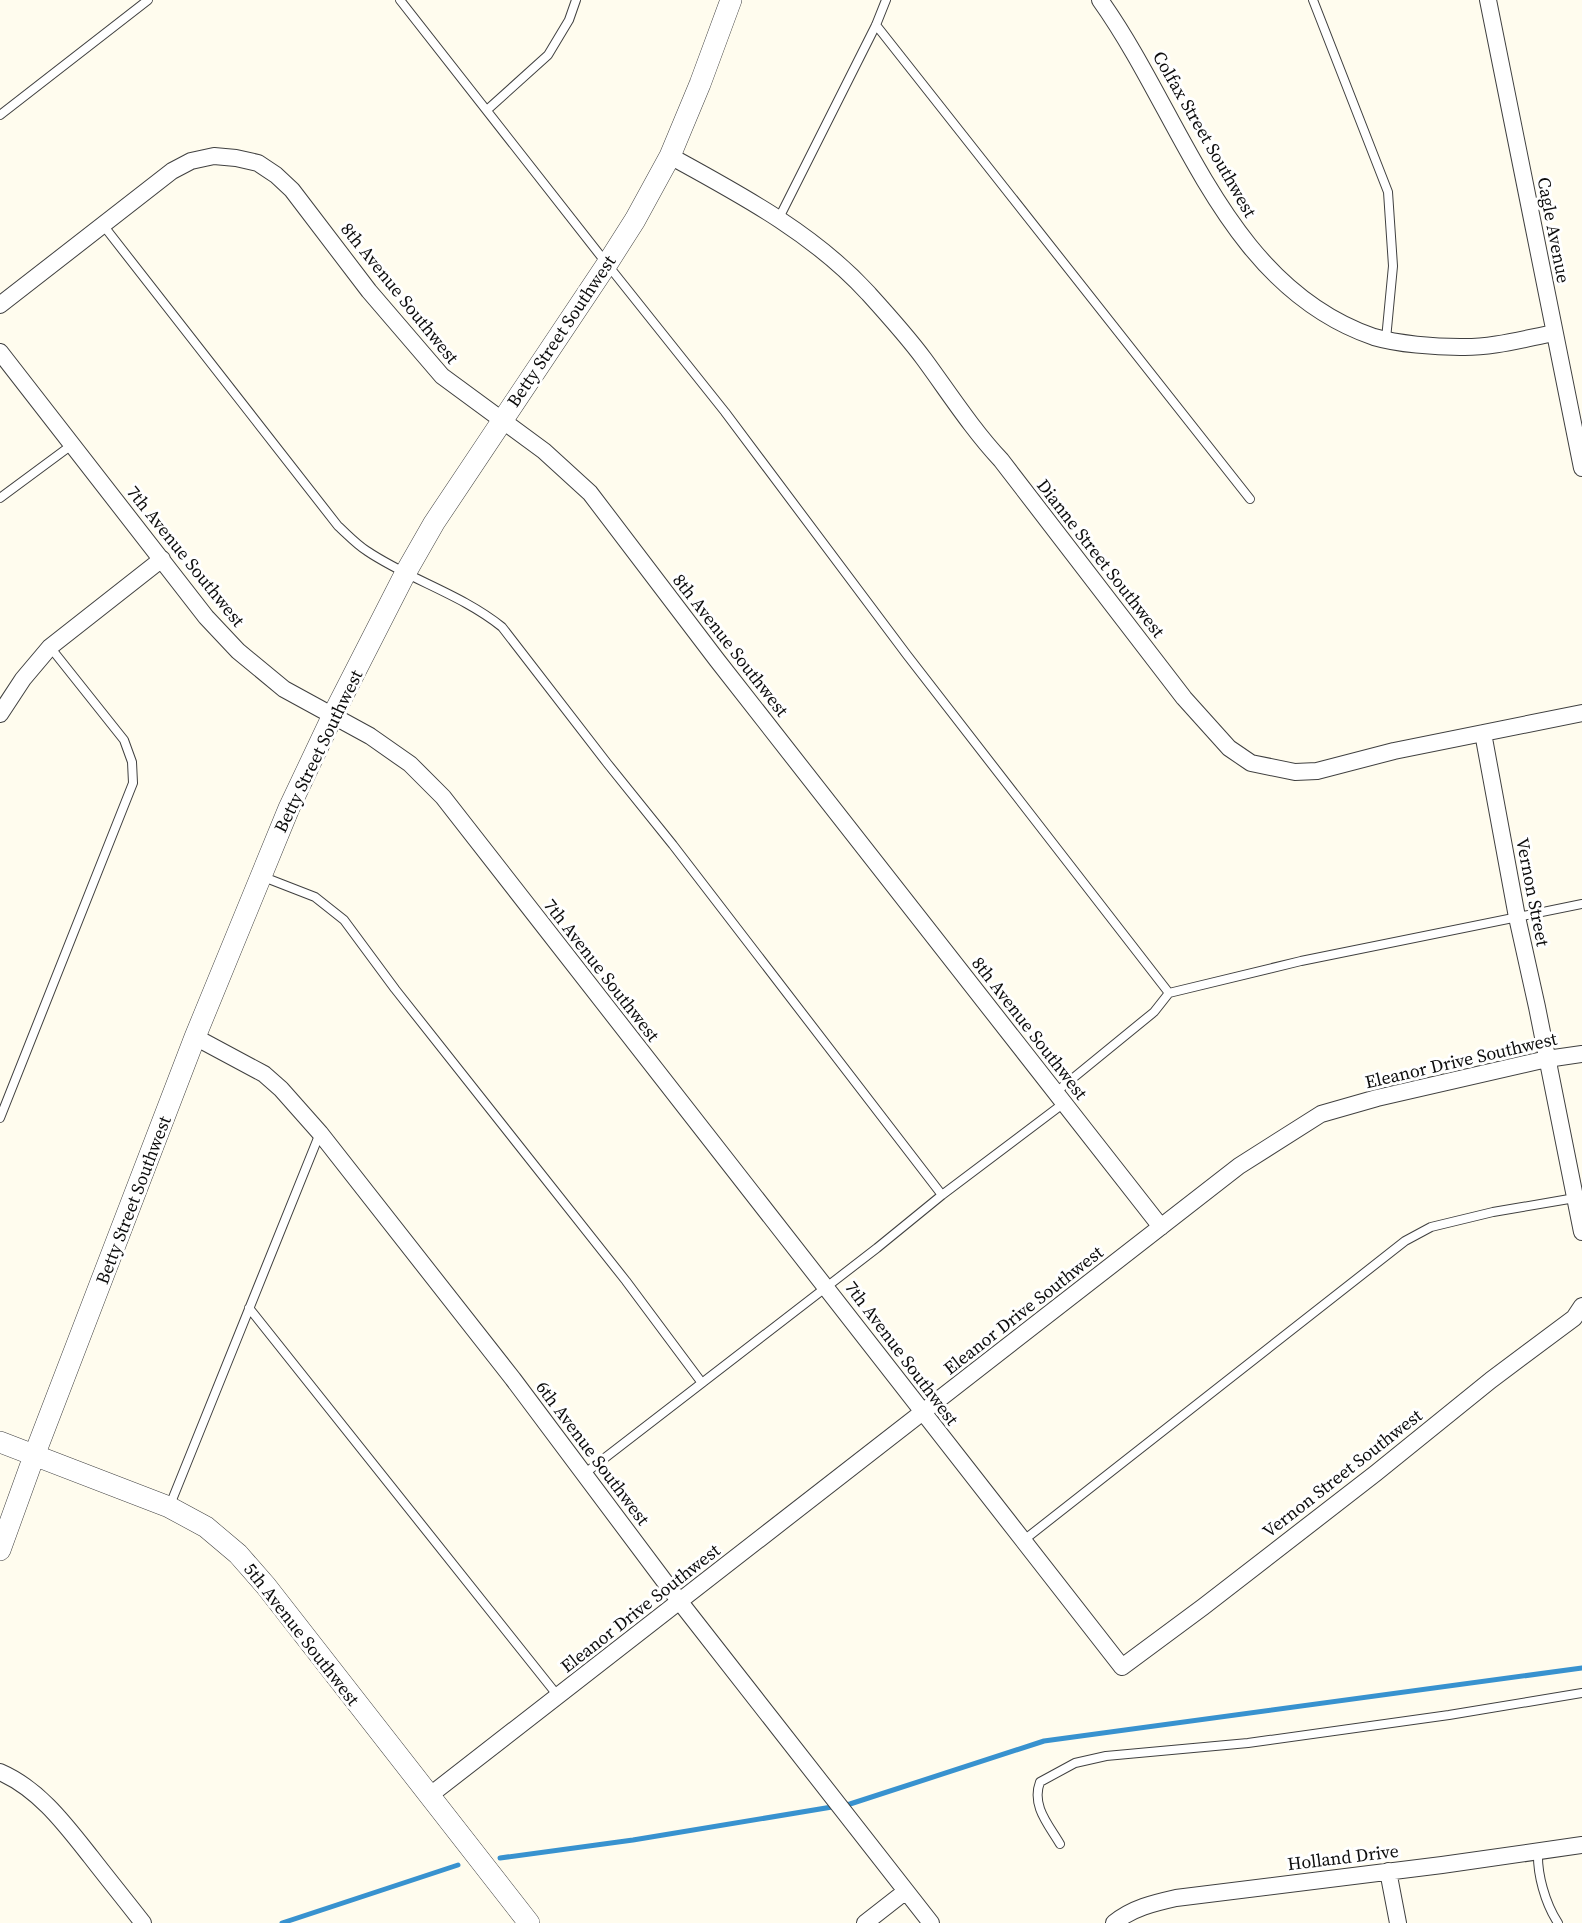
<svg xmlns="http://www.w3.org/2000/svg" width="1582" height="1923" font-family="'Source Serif 4',serif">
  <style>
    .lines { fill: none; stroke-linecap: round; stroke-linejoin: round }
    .stream { stroke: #3892cf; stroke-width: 5 }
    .service-casing { stroke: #404040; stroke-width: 10 }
    .minor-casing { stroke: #404040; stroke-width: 18 }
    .tertiary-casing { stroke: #404040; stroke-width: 22 }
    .service { stroke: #fff; stroke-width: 8 }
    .minor { stroke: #fff; stroke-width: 16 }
    .tertiary { stroke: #fff; stroke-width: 21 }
    .labels { text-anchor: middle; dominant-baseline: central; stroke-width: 6; stroke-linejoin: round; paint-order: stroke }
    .street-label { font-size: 18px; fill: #0d0d0d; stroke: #fff }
  </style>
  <rect width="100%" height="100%" fill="#fffcee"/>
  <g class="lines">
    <path class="stream" d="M 500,1858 L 633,1840 L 850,1804 L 1044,1741 L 1582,1668
      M 282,1923 L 458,1865"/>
    <g class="service-casing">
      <path id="service" d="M 400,0 L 607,264 L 725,412 L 907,655 L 1169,993
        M 1313,0 L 1388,192 L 1393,266 L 1386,339
        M 876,25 L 1250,499
        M 487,110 L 548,55 L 569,20 L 576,0
        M 0,115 L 148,0
        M 779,218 L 876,25 L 886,0
        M 103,225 L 338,526 C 347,534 356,544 367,551 C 410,580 461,594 502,627 L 607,763 L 673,845 L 942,1195
        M 0,498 L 73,444
        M 261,876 L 315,897 L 344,920 L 395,989 L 626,1281 L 702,1383
        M 1056,1092 L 1154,1012 L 1169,993 L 1301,961 L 1582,904
        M 0,1118 L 133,783 L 132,762 L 124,740 L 50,647
        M 249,1308 L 558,1696
        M 584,1474 L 877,1248 L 942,1195 L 1064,1103
        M 170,1505 L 320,1133
        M 1024,1540 L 1405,1241 L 1431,1227 L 1493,1212 L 1575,1198
        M 1060,1844 C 1049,1825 1031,1806 1040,1782 L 1075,1763 L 1106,1756 L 1248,1743 L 1449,1715 L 1582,1693
        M 1538,1851 C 1537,1874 1545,1903 1558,1923"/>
    </g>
    <g class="minor-casing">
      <path id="minor" d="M 1100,0 C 1183,116 1225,286 1374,337 C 1398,344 1435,347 1460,347 C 1491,348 1523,339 1554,333
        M 1488,0 L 1582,468
        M 670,156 C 741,195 813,233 868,293 C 887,314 907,336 924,359 C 949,393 972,429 1001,460 L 1184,698 L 1229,748 L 1251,763 L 1295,772 L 1317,771 L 1394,751 L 1582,713
        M 0,305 L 172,171 L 191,161 L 214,156 L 236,158 L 258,163 L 276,175 L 292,190 L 369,291 L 442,376 L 544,451 L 590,493 L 717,660 L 1161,1227
        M 0,352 L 206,617 L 238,651 L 284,689 L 370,736 L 410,764 L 443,797 L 1122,1667 L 1203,1607 L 1376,1473 L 1491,1380 L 1574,1318 L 1582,1306
        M 0,714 L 23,679 L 50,647 L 162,559
        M 1483,733 L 1517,917 L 1537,1007 L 1582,1232
        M 195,1037 L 264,1074 L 281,1089 L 320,1133 L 513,1379 L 680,1602 L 931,1923
        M 0,1772 C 39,1789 65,1824 91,1857 C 108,1879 126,1901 143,1923
        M 429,1796 L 1239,1166 L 1321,1114 L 1377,1098 L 1547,1059 L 1582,1054
        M 1388,1871 L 1398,1923
        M 865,1923 L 906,1891
        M 1114,1923 C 1132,1908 1154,1903 1176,1898 L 1442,1865 L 1582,1845"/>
    </g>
    <g class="tertiary-casing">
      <path id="tertiary" d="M 0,1442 L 169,1507 L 206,1527 L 238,1554 L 266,1586 L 529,1923
        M 0,1550 L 34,1456 L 195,1037 L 289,808 L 333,715 L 406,572 L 434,523 L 607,264 L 635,220 L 670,156 L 700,84 L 731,0"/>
    </g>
    <use href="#service" class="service"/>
    <use href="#minor" class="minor"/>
    <use href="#tertiary" class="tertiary"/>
  </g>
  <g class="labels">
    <g class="street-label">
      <text transform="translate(1205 134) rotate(60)">Colfax Street Southwest</text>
      <text transform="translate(1554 230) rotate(79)">Cagle Avenue</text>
      <text transform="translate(400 293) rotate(51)">8th Avenue Southwest</text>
      <text transform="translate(561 331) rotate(-56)">Betty Street Southwest</text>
      <text transform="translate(186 556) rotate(51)">7th Avenue Southwest</text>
      <text transform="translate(1101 558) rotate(52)">Dianne Street Southwest</text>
      <text transform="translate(731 645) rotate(52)">8th Avenue Southwest</text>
      <text transform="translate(318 751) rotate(-64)">Betty Street Southwest</text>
      <text transform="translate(1533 892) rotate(79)">Vernon Street</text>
      <text transform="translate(602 970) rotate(52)">7th Avenue Southwest</text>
      <text transform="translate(1030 1028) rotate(52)">8th Avenue Southwest</text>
      <text transform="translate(1461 1060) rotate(-13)">Eleanor Drive Southwest</text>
      <text transform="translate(133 1200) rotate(-69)">Betty Street Southwest</text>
      <text transform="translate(1023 1310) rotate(-38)">Eleanor Drive Southwest</text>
      <text transform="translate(902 1353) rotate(53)">7th Avenue Southwest</text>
      <text transform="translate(593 1453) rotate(53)">6th Avenue Southwest</text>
      <text transform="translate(1342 1473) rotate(-38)">Vernon Street Southwest</text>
      <text transform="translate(640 1608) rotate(-38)">Eleanor Drive Southwest</text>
      <text transform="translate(302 1634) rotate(52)">5th Avenue Southwest</text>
      <text transform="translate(1343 1857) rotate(-7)">Holland Drive</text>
    </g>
  </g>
</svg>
